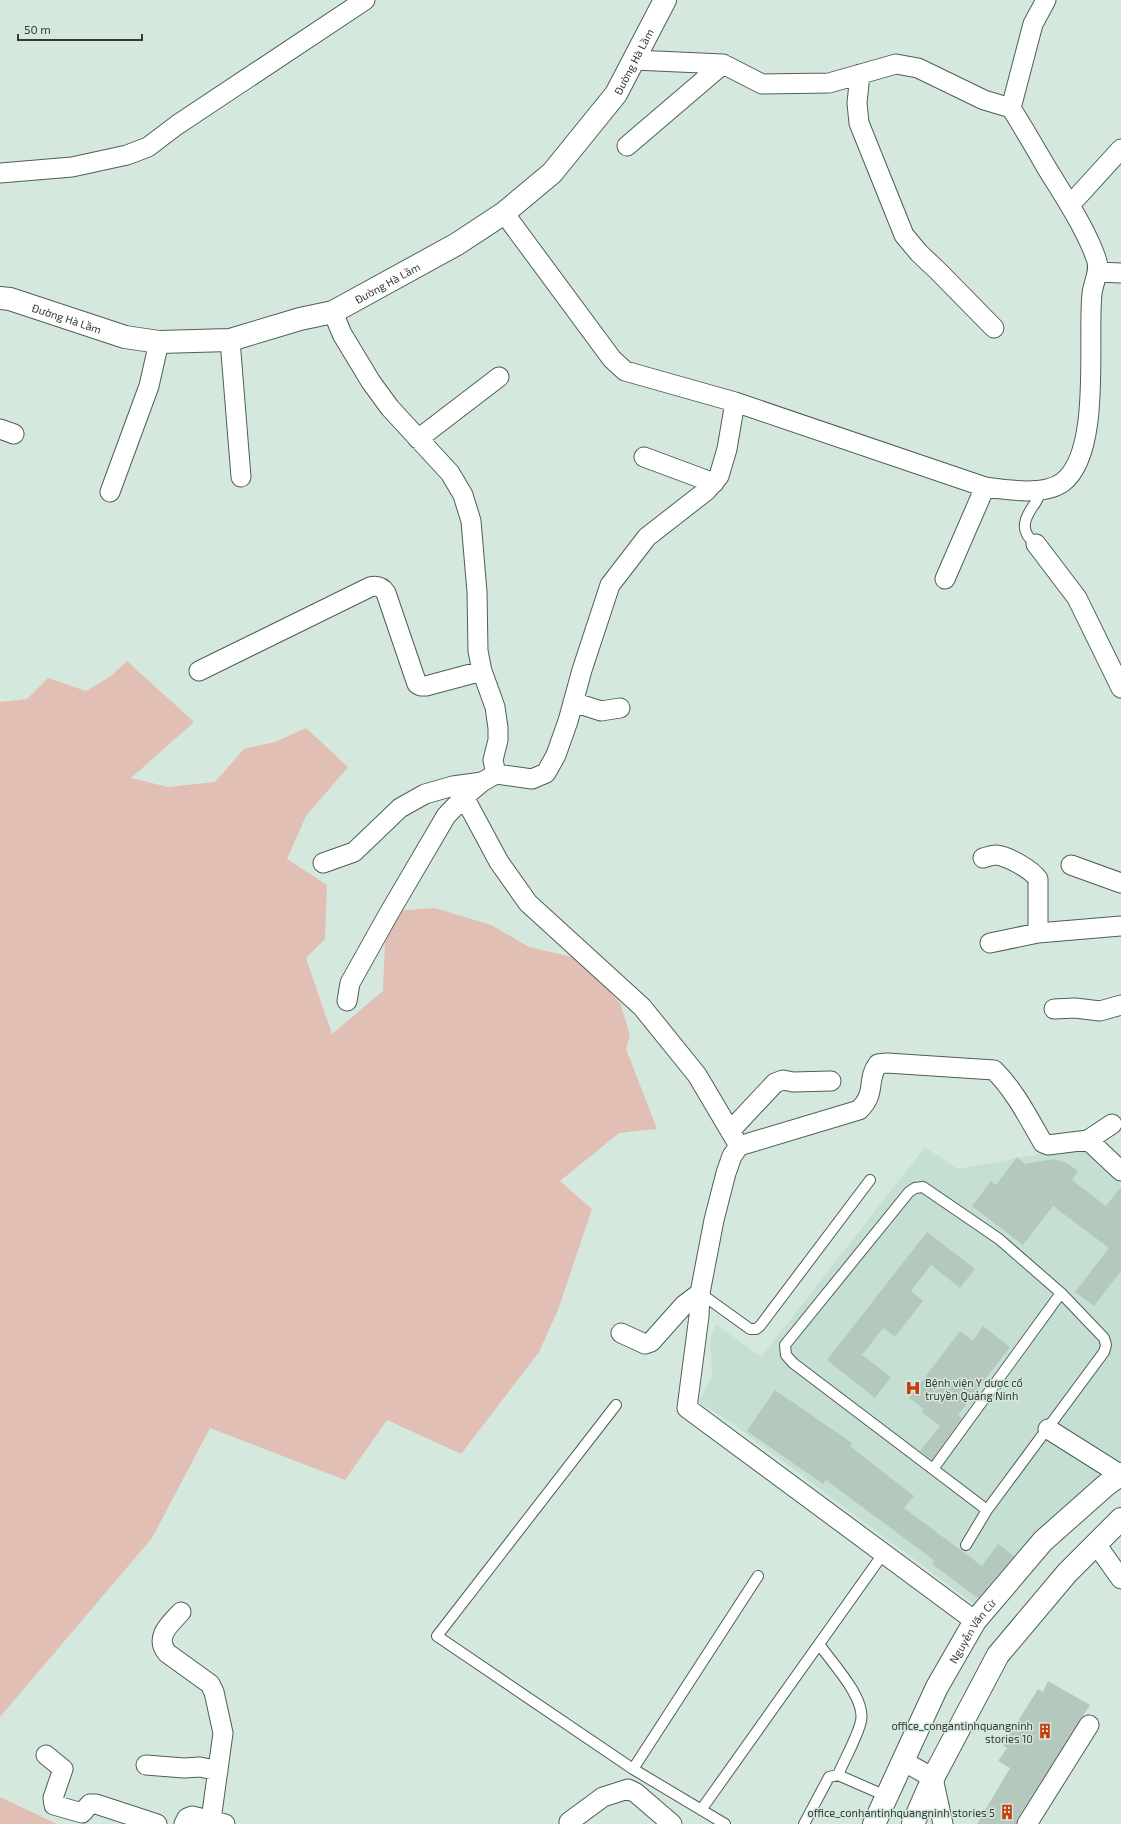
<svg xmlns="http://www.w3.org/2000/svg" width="1121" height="1824" font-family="'Exo 2',sans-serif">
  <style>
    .built { fill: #c5e0d2 }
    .green { fill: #e1bfb5 }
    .building { fill: #b5c8be }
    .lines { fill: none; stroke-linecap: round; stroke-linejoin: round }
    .service-casing { stroke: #4e5f56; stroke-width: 12 }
    .minor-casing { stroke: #4e5f56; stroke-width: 21 }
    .secondary-casing { stroke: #4e5f56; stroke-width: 24 }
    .primary-casing { stroke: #4e5f56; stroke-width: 24 }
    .service { stroke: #fff; stroke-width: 10 }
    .minor { stroke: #fff; stroke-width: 19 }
    .secondary { stroke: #fff; stroke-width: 22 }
    .primary { stroke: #fff; stroke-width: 22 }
    .labels { text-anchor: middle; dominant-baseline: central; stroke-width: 3; stroke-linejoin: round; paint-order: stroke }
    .street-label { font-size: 11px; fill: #333a36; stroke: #d5e8de }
    .poi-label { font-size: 11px; fill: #333a36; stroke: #d5e8de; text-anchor: end }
  </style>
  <rect width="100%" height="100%" fill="#d5e8de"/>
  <path class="built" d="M 1088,1145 L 1121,1177 L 1121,1462 L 1047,1524 L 978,1607 L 733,1424 L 699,1402 L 712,1375 L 710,1339 L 716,1324 L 761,1357 L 925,1147 L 958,1169 Z"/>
  <path class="green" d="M 127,661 L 194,722 L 131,778 L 168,787 L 215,782 L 244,749 L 275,742 L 306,728 L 348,767 L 306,816 L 287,859 L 327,885 L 325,939 L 306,958 L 332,1034 L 383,991 L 385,943 L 392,911 L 435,908 L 491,925 L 529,947 L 580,959 L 620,1003 L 630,1035 L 626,1049 L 657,1129 L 619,1133 L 560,1181 L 592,1209 L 558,1310 L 539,1352 L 461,1454 L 387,1420 L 345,1480 L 210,1428 L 152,1538 L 0,1717 L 0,702 L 27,699 L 48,678 L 86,691 L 111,676 Z
    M 0,1797 L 57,1824 L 0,1824 Z"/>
  <path class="building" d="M 1017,1157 L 1025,1164 L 1054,1159 L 1067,1163 L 1078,1171 L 1072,1180 L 1106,1206 L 1121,1187 L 1121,1271 L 1094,1306 L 1075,1292 L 1109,1248 L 1053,1206 L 1023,1245 L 972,1206 L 991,1181 L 996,1185 Z
    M 927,1232 L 975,1269 L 960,1288 L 931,1265 L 911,1291 L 923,1301 L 895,1337 L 883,1328 L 862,1355 L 891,1377 L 875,1398 L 827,1360 Z
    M 983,1326 L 1010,1347 L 958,1415 L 962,1418 L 932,1460 L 920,1451 L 940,1426 L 922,1412 L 924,1409 L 909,1398 L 960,1331 L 973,1341 Z
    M 775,1390 L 852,1443 L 850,1446 L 914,1496 L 904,1508 L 982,1566 L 998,1544 L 1014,1556 L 978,1598 L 932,1564 L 935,1561 L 826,1480 L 823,1484 L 747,1431 Z
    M 1048,1681 L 1090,1705 L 1018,1818 L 1016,1824 L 977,1824 L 1010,1768 L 998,1761 L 1007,1748 L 1003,1745 L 1038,1689 L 1043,1692 Z"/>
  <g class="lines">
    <g class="service-casing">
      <path id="service" d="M 1036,544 C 1020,532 1023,521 1033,506 C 1037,502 1039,495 1042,489
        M 700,1293 L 750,1329 L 756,1329 L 760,1326 L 870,1180
        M 616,1405 L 437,1636 L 633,1769 L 725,1824
        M 933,1469 L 1061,1293
        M 966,1545 L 987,1510 L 1104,1352 L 1106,1345 L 1104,1338 L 1061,1293 L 999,1239 L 923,1187 L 915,1188 L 909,1192 L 785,1345 L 786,1355 L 793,1363 L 987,1510
        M 819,1644 C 832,1663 866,1698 861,1721 C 858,1736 844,1760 838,1775
        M 633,1769 L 758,1576
        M 701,1810 L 883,1554
        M 804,1824 L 829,1777 L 838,1775 L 886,1796"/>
    </g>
    <g class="minor-casing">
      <path id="minor" d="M 860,74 L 857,103 L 859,123 L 904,235 L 919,253 L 938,271 L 994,328
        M 1011,108 L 1033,24 L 1046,0
        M 627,146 L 723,64
        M 0,173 L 72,167 L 127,155 L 148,147 L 177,125 L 365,0
        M 1070,205 L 1121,149
        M 504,213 L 612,359 L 625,371 L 735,402 L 985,487 C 1007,490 1045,496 1063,482 C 1102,452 1087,338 1092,294 C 1093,282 1101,271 1096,258 C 1084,225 1063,195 1045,165 C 1034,146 1023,127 1011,108 L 984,100 L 918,68 L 896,64 L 829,83 L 762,84 L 723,64 L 634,60
        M 1098,272 L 1121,273
        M 333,312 L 342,334 L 371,382 L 390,408 L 450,473 L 463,495 L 471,521 L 477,592 L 478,651 L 482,671 L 495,707 L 498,728 L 498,740 L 493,760 L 496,774 L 482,782 L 464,797 L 499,862 L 528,903 L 642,1007 L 697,1075 L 739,1146 L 732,1156 L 726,1173 L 714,1220 L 700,1293 L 699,1316 L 687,1408 L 975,1621
        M 230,340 L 241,477
        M 0,429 L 14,434
        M 418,439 L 499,377
        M 644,457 L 714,483
        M 110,492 L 149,386 L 159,342
        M 1036,544 L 1077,598 L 1121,688
        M 945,579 L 985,487
        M 199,671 L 370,587 C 378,585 382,587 386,593 L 417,684 L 421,686 L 426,686 L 482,671
        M 573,702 L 601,711 L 620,708
        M 496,774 L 532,779 L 546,773 L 556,755 L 568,721 L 582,670 L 610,585 L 647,537 L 706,491 L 719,476 L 727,449 L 735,402
        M 983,858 C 987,857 992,855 996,855 C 1008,856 1032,870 1038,879 L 1038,933
        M 323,863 L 354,852 L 400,808 L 425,794 L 453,786 L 482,782
        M 1071,865 L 1121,883
        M 990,943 L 1038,933 L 1121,926
        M 347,1001 L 350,983 L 388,915 L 446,816 L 464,797
        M 1054,1009 L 1075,1008 L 1100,1011 L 1121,1005
        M 730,1131 L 775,1083 L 783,1080 L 793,1082 L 831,1081
        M 1088,1140 L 1112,1124
        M 739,1146 L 859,1110 C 877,1093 866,1080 878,1064 L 887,1063 L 994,1070 C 1015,1091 1028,1117 1043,1143 L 1048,1145 L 1088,1140 L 1121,1171
        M 621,1333 L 645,1344 L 651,1342 L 684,1305 L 700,1293
        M 1048,1429 L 1121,1475
        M 1096,1544 L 1121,1579
        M 181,1612 C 170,1624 154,1637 167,1653 L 210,1684 L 214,1692 L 223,1733 L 211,1820
        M 46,1755 L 63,1769 L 53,1798 L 54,1805 L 82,1813 L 90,1804 L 96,1804 L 157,1824
        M 903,1761 L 933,1778 L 943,1824
        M 146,1765 L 184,1768 L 200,1767 L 218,1771
        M 569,1822 L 603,1797 L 628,1789 L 636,1793 L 672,1824
        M 184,1824 L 187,1818 L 192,1816 L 225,1824
        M 1027,1824 L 1089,1725"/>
    </g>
    <g class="secondary-casing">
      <g id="secondary">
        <path id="s1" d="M 0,298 L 10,299 L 125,337 L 159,342 L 230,340 L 300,319 L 333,312 L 457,244 L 504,213 L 552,173 L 616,94 L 665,0"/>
      </g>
    </g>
    <g class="primary-casing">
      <g id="primary">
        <path id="s2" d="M 874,1824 L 937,1687 L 975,1621 L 1043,1541 L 1105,1486 L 1121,1474"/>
        <path d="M 913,1824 L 933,1778 L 998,1655 L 1067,1573 L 1121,1519"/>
      </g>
    </g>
    <use href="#service" class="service"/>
    <use href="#minor" class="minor"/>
    <use href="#secondary" class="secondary"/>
    <use href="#primary" class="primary"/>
  </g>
  <defs>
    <g id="hospital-bare" transform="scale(1.2)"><path d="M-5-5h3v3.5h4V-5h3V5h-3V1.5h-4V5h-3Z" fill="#c73f0f" stroke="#d5e8de" stroke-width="2.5" paint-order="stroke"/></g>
    <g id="building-bare" transform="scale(1.2)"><path d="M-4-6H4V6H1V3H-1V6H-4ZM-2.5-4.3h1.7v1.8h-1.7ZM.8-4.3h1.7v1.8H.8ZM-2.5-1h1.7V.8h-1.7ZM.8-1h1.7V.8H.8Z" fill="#c73f0f" stroke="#d5e8de" stroke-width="2.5" paint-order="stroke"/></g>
  </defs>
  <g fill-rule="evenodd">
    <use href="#hospital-bare" x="913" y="1388"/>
    <use href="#building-bare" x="1045" y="1731"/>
    <use href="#building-bare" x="1007" y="1812"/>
  </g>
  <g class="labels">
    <g class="street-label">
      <text stroke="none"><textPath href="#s1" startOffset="742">Đường Hà Lầm</textPath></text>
      <text stroke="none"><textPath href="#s1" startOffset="405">Đường Hà Lầm</textPath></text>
      <text stroke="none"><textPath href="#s1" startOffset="70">Đường Hà Lầm</textPath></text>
      <text stroke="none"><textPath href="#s2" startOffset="217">Nguyễn Văn Cừ</textPath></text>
    </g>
    <g class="poi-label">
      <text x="925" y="1382" text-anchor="start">Bệnh viện Y dược cổ<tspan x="925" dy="13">truyền Quảng Ninh</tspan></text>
      <text x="1033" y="1725">office_congantinhquangninh<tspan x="1033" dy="13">stories 10</tspan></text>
      <text x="995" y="1812">office_conhantinhquangninh stories 5</text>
    </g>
  </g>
  <path d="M18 34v6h124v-6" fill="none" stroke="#333a36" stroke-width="2"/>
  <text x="24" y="34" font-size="12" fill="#333a36" stroke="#d5e8de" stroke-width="3" paint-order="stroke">50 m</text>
</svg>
